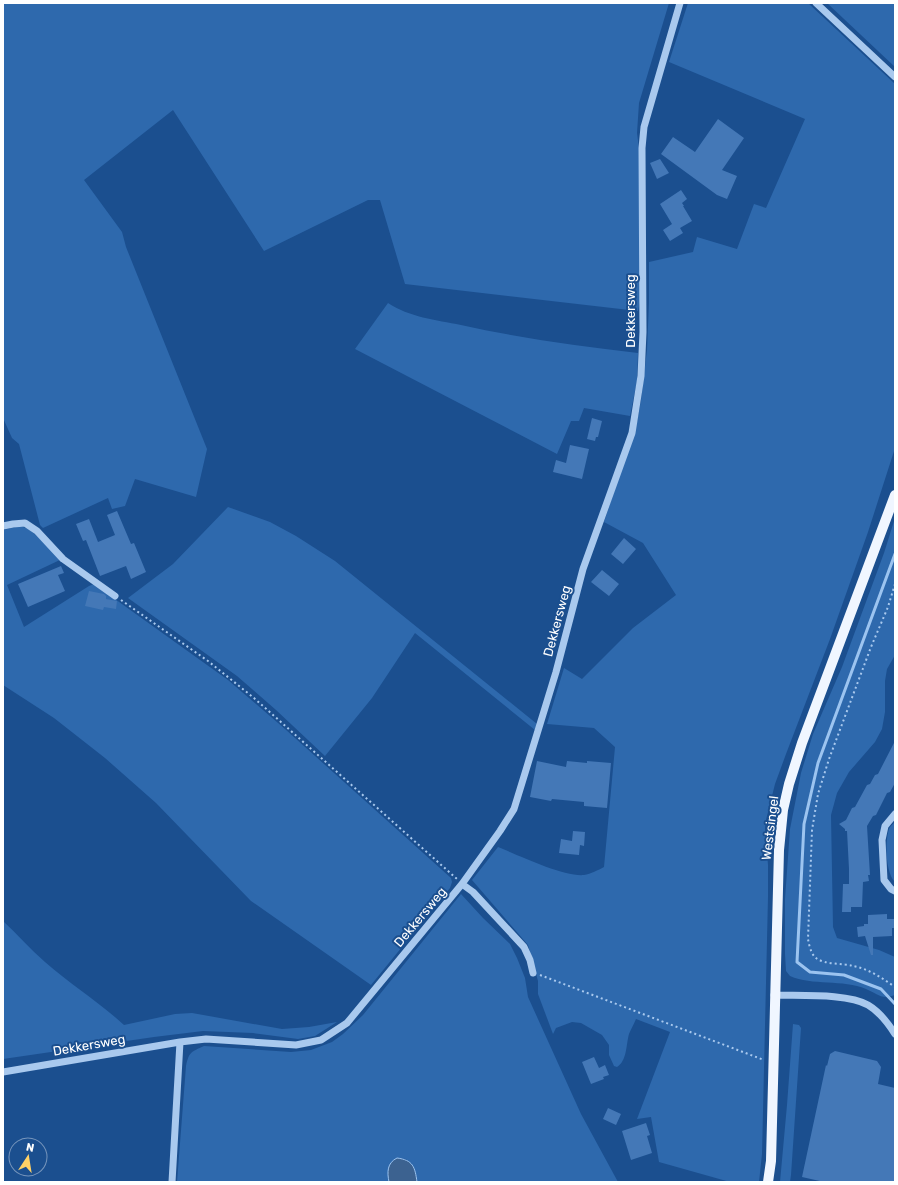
<svg xmlns="http://www.w3.org/2000/svg" width="898" height="1185" font-family="Rubik,sans-serif">
  <style>
    .green { fill: #2e69ad }
    .water { fill: #3c6290; stroke: #9cc4f0 }
    .lines { fill: none; stroke-linecap: round; stroke-linejoin: round }
    .stream { stroke: #9cc4f0; stroke-width: 3 }
    .building { fill: #4478b7 }
    .path { stroke: #a9c9ee; stroke-width: 2; stroke-dasharray: 2 3; stroke-linecap: butt }
    .minor { stroke: #a9c9ee; stroke-width: 7 }
    .major { stroke: #f0f6ff; stroke-width: 10 }
    .labels { text-anchor: middle; dominant-baseline: central; stroke-width: 4; stroke-linejoin: round; paint-order: stroke }
    .street-label { font-size: 13px; fill: #fff; stroke: #1b4f8f }
  </style>
  <rect width="100%" height="100%" fill="#1b4f8f"/>
  <path class="green" d="M 3,3 L 669,3 L 639,103 L 637,133 L 640,156 L 641,297 L 638,311 L 405,284 L 380,200 L 368,200 L 264,251 L 173,110 L 84,180 L 122,232 L 126,247 L 207,449 L 196,497 L 135,479 L 125,506 L 112,509 L 108,498 L 43,528 L 40,525 L 19,444 L 12,438 L 3,418 Z
    M 688,3 L 808,3 L 895,84 L 895,448 L 868,532 L 830,639 L 786,754 L 775,784 L 766,820 L 765,828 L 768,865 L 768,897 L 762,1154 L 759,1182 L 730,1182 L 659,1162 L 651,1117 L 637,1119 L 670,1032 L 636,1019 C 634,1024 631,1029 629,1034 C 626,1045 627,1061 617,1067 L 614,1066 L 609,1055 L 609,1045 L 602,1035 L 581,1023 L 572,1022 L 556,1028 L 553,1034 L 538,994 L 538,981 L 528,945 L 472,880 L 498,847 C 518,855 564,877 584,875 C 591,874 598,870 604,867 L 615,747 L 594,728 L 547,724 L 564,668 L 582,679 L 633,628 L 676,595 L 643,543 L 604,522 L 637,422 L 641,400 L 647,350 L 649,302 L 649,262 L 693,252 L 697,237 L 737,249 L 754,204 L 766,208 L 805,119 L 669,62 Z
    M 827,3 L 895,3 L 895,67 Z
    M 388,303 C 409,317 436,320 461,325 C 519,338 578,346 638,353 L 637,381 L 630,416 L 584,408 L 579,421 L 571,421 L 557,454 L 355,349 Z
    M 228,507 L 270,522 L 296,536 L 335,561 L 537,724 L 535,730 L 415,633 L 372,698 L 325,756 L 276,710 L 237,676 L 128,598 L 173,564 Z
    M 895,518 L 895,655 L 887,669 L 885,681 L 885,712 L 882,729 L 875,742 L 849,772 L 837,793 L 831,815 L 833,927 L 837,938 L 879,950 L 895,957 L 895,995 C 881,1000 878,994 866,989 C 843,979 812,986 790,976 L 786,971 L 785,954 L 785,899 L 790,829 L 801,773 L 813,734 L 842,667 L 884,553 Z
    M 20,526 L 29,529 L 62,559 L 7,585 L 24,627 L 89,586 L 94,584 L 228,680 L 285,729 L 451,878 L 452,882 L 450,888 L 371,985 L 251,901 L 156,803 L 105,758 L 54,718 L 3,685 L 3,530 Z
    M 895,822 L 895,882 C 885,872 885,841 889,829 C 890,826 893,824 895,822 Z
    M 461,894 L 483,918 L 510,944 L 517,958 L 525,978 L 528,997 L 581,1114 L 618,1182 L 417,1182 L 416,1176 L 406,1159 L 397,1158 L 389,1182 L 177,1182 L 186,1066 C 189,1052 191,1052 204,1046 L 291,1052 L 311,1050 L 332,1042 L 343,1034 L 363,1015 Z
    M 3,921 C 17,934 30,949 45,962 C 70,984 99,1002 124,1025 L 175,1014 L 192,1013 L 282,1029 L 309,1027 L 337,1022 L 315,1036 L 298,1039 L 253,1033 L 203,1031 L 154,1037 L 3,1059 Z
    M 793,1024 L 799,1025 L 801,1028 L 791,1175 L 790,1182 L 780,1182 L 787,1105 Z"/>
  <path class="water" d="M 397,1158 C 413,1160 415,1167 417,1182 L 389,1182 C 387,1172 387,1163 397,1158 Z"/>
  <g class="lines">
    <path class="stream" d="M 895,554 L 818,763 L 804,824 L 797,962 L 810,972 L 844,975 L 881,989 L 895,1004"/>
  </g>
  <path class="building" d="M 718,119 L 744,138 L 722,170 L 737,176 L 727,199 L 717,195 L 661,154 L 673,137 L 695,152 Z
    M 660,159 L 669,173 L 657,179 L 650,163 Z
    M 681,190 L 687,199 L 682,203 L 684,206 L 683,206 L 692,221 L 680,228 L 683,233 L 670,241 L 663,230 L 672,224 L 660,204 Z
    M 592,418 L 602,421 L 598,437 L 596,437 L 595,441 L 587,439 Z
    M 570,445 L 589,449 L 582,479 L 553,472 L 556,460 L 566,463 Z
    M 117,511 L 131,544 L 134,543 L 146,572 L 131,579 L 126,566 L 100,576 L 86,540 L 83,541 L 76,524 L 89,519 L 98,542 L 115,535 L 107,515 Z
    M 624,538 L 636,549 L 623,564 L 611,554 Z
    M 61,566 L 64,573 L 58,575 L 65,591 L 28,607 L 18,584 Z
    M 602,570 L 619,584 L 609,596 L 591,582 Z
    M 89,591 L 104,594 L 106,596 L 106,599 L 117,601 L 116,609 L 104,607 L 103,610 L 85,606 Z
    M 895,741 L 895,783 L 890,792 L 887,793 L 876,815 L 873,816 L 867,826 L 870,875 L 868,875 L 869,881 L 863,882 L 862,907 L 851,907 L 851,912 L 842,912 L 843,884 L 849,884 L 849,869 L 847,831 L 845,831 L 845,829 L 839,824 L 846,820 L 852,808 L 855,807 L 867,785 L 870,784 L 875,775 L 878,774 Z
    M 537,761 L 566,767 L 567,761 L 587,763 L 587,761 L 611,763 L 607,808 L 584,806 L 584,802 L 552,799 L 551,801 L 530,797 Z
    M 573,831 L 585,832 L 584,846 L 580,845 L 579,855 L 559,853 L 561,839 L 572,841 Z
    M 887,914 L 887,919 L 895,919 L 895,928 L 892,928 L 892,936 L 873,937 L 873,955 L 871,955 L 865,936 L 858,937 L 857,927 L 864,926 L 864,924 L 868,924 L 868,915 Z
    M 835,1051 L 877,1061 L 881,1067 L 878,1084 L 895,1088 L 895,1182 L 824,1182 L 802,1177 L 826,1065 L 827,1066 L 830,1054 Z
    M 594,1057 L 599,1068 L 605,1065 L 609,1075 L 603,1077 L 604,1079 L 591,1084 L 582,1062 Z
    M 608,1108 L 621,1114 L 616,1125 L 603,1119 Z
    M 646,1123 L 650,1135 L 647,1136 L 652,1153 L 631,1160 L 622,1131 Z"/>
  <g class="lines">
    <path class="path" d="M 895,584 L 888,607 L 871,647 L 829,759 L 818,794 L 812,830 L 808,939 C 809,945 811,954 816,958 C 825,965 843,963 853,966 C 869,969 882,978 895,987
      M 121,600 L 208,661 L 254,698 L 457,879
      M 540,975 L 764,1060"/>
    <path class="minor" d="M 816,3 L 895,77
      M 3,526 L 13,524 L 25,523 L 37,531 L 63,559 L 115,596
      M 895,814 L 885,826 L 882,840 L 884,880 L 891,889 L 895,891
      M 462,884 L 473,892 L 524,947 L 530,960 L 533,973
      M 774,995 C 799,996 848,993 868,1005 C 880,1012 888,1023 895,1034
      M 3,1072 L 180,1042 L 206,1039 L 296,1045 L 321,1040 L 347,1023 L 462,884 L 500,831 L 514,809 L 556,672 L 583,569 L 632,433 L 641,376 L 643,332 L 642,148 L 644,127 L 680,3
      M 172,1182 L 180,1042"/>
    <path class="major" d="M 768,1182 L 771,1161 L 779,850 L 783,810 L 789,784 L 802,743 L 895,495"/>
  </g>
  <g class="labels">
    <g class="street-label">
      <text transform="translate(630 311) rotate(-90)">Dekkersweg</text>
      <text transform="translate(557 621) rotate(-75)">Dekkersweg</text>
      <text transform="translate(770 828) rotate(-83)">Westsingel</text>
      <text transform="translate(420 917) rotate(-50)">Dekkersweg</text>
      <text transform="translate(89 1045) rotate(-10)">Dekkersweg</text>
    </g>
  </g>
  <rect width="898" height="1185" fill="none" stroke="#ffffff" stroke-width="8"/>
  <g transform="translate(28 1157) rotate(12)"><circle r="19" fill="#1b4f8f" stroke="#7695bc"/>
  <path d="M0-3L7 15L0 10L-7 15Z" fill="#ffd166"/>
  <text y="-6" font-size="11" font-weight="bold" text-anchor="middle" fill="#ffffff">N</text>
  </g>
</svg>
